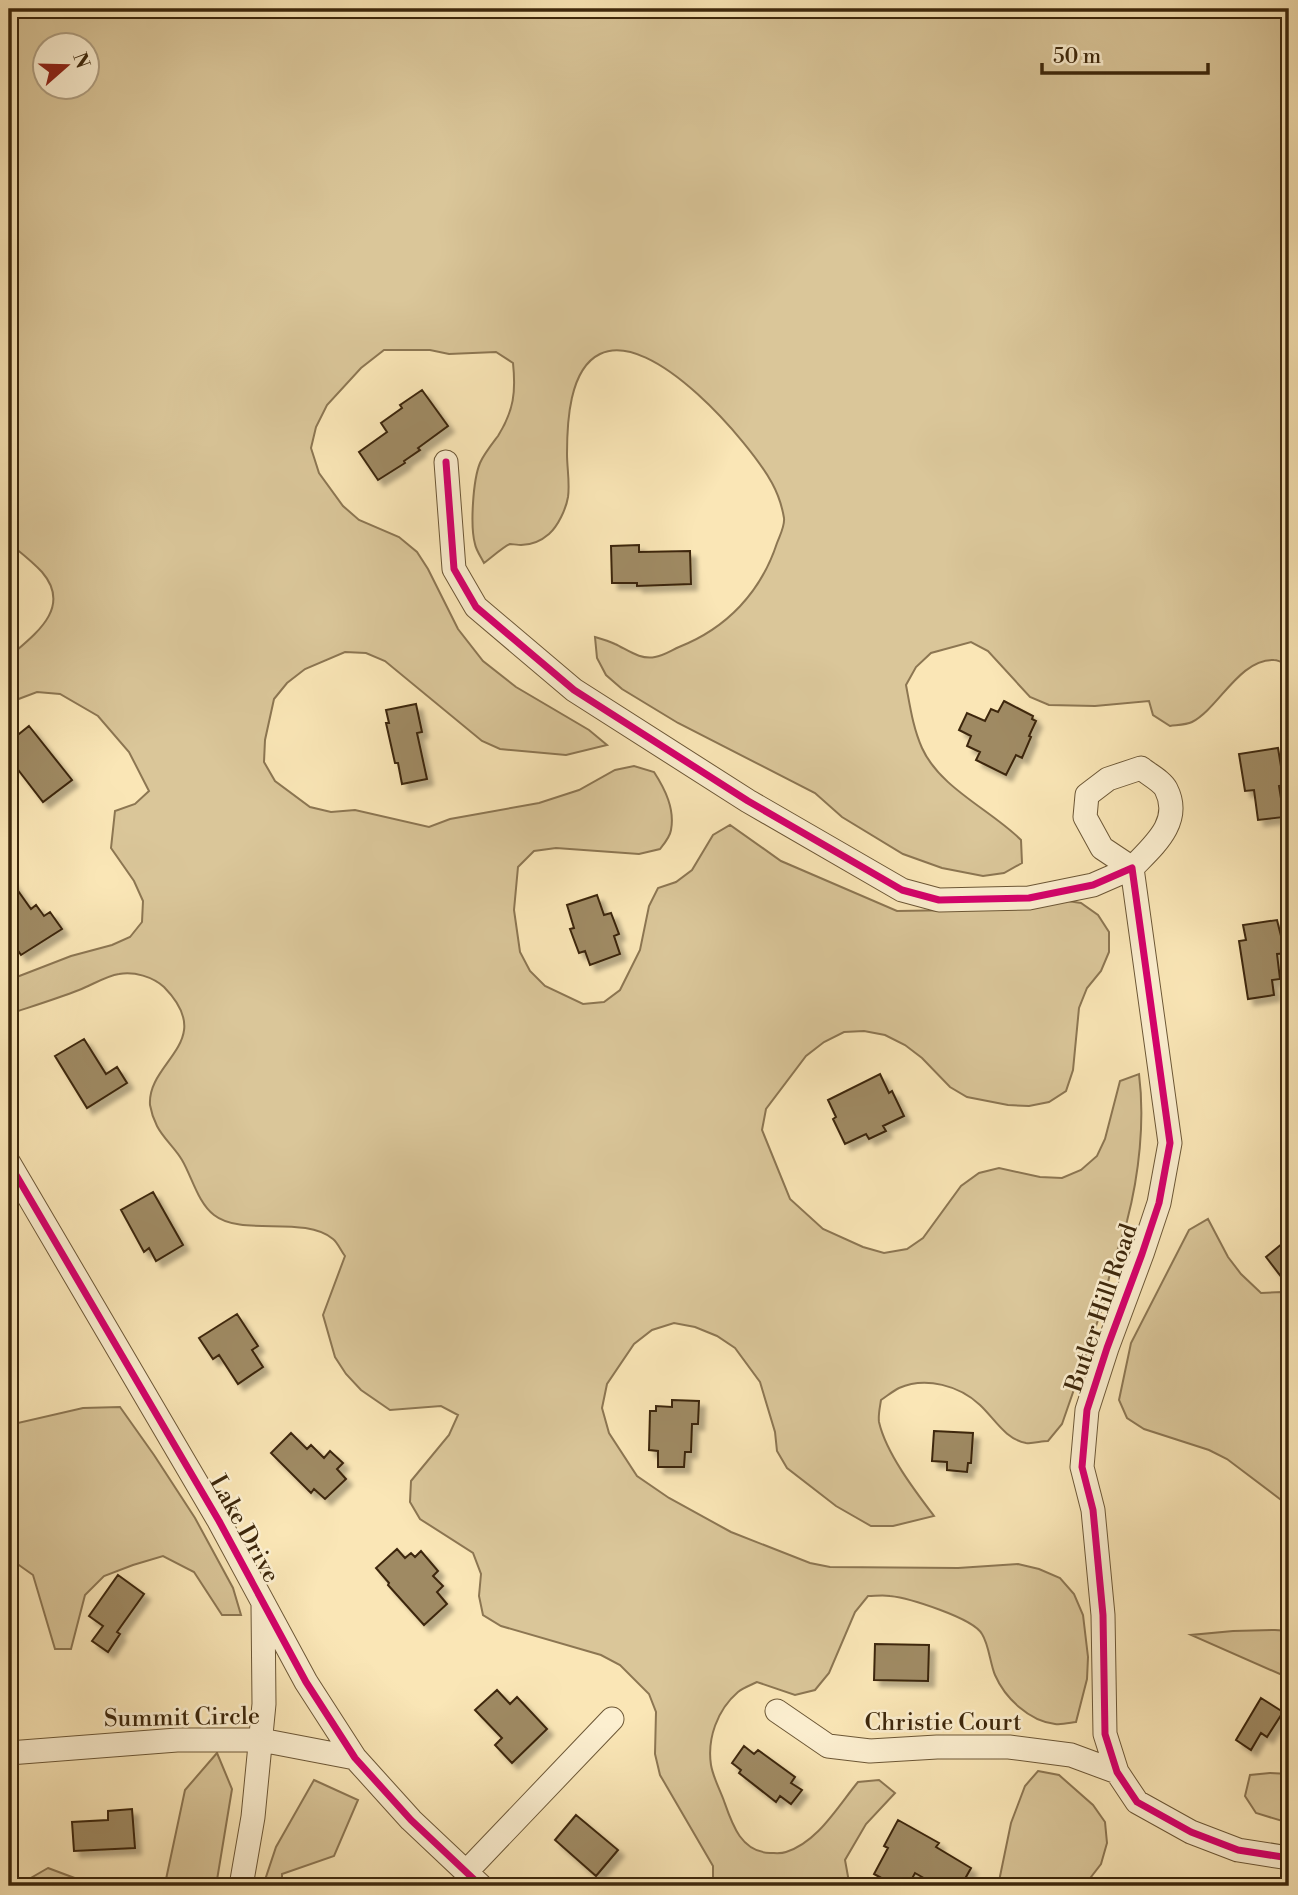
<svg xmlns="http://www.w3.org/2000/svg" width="1298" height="1895" font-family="'Libre Bodoni',serif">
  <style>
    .green { fill: #dac699; stroke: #8c7652; stroke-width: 2; fill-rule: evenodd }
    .building { fill: #9f8a64; stroke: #3d270b; stroke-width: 2; filter: url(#shadow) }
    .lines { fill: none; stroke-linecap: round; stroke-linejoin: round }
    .minor-casing { stroke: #6c5736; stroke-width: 25 }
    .minor { stroke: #fcefd0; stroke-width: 23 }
    .cycleway-casing { stroke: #fcefd0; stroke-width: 11 }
    .cycleway { stroke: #d6006c; stroke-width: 7 }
    .labels { text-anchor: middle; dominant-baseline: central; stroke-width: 5; stroke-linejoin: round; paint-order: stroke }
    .street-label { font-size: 24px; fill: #3d270b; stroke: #fcefd0 }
  </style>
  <defs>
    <filter id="shadow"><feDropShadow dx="6" dy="6" stdDeviation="2" flood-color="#0004"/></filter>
  </defs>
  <rect width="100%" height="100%" fill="#fae6b6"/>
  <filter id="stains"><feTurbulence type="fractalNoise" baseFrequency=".00286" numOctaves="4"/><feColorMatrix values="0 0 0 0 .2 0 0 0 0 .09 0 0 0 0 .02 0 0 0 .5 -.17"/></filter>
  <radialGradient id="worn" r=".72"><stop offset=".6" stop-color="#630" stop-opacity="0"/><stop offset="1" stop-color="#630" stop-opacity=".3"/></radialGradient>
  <path class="green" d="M 9,9 L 1289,9 L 1289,666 C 1285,664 1279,660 1274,660 C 1239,659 1219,708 1192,722 C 1186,725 1177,725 1170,726 L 1153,715 L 1149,701 L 1095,706 L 1049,705 L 1030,697 L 988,651 L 971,642 L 931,653 L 916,667 L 906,685 C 910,706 913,728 922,748 C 940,788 991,810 1021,840 L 1022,863 L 1004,873 L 983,876 L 942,868 L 903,854 L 842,817 L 815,793 L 678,723 L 622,689 L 606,675 L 597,658 L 595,637 C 602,639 609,641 615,644 C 628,650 640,660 655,657 C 663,656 672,650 679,647 C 727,628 761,592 777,543 C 780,535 785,526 784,518 C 782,506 778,494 772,483 C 750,443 652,328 600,354 C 569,369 567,423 567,454 C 567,468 570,483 568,497 C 566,509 558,526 549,534 C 541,541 531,545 521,545 C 519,545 511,544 510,544 C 503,547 491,558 484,563 C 481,557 476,550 475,544 C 470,526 473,480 480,463 C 484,454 492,444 498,436 C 514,410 516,392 513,363 L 496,352 L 449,354 L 430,350 L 384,350 L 361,368 L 327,405 L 316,427 L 311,448 L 319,473 L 343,506 L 359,520 L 399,537 L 417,552 L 428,569 L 458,629 L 483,661 L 516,687 L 589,730 L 607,745 L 566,755 L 500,749 L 482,741 L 385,661 L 366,653 L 345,652 L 305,669 L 287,683 L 274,699 L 265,740 L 264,762 L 275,781 L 310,807 L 331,812 L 355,810 L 429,827 L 450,819 L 539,803 L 579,790 L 615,770 L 634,766 L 654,772 C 665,789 675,809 671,830 C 670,837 664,844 660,849 L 639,854 L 556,848 L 534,851 L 518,867 L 514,910 L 520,952 L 530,971 L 545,986 L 583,1004 L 604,1002 L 620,990 L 640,950 L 649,906 L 658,888 L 676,882 L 692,870 L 713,835 L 730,825 L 781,861 L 897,911 L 1021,909 L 1061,900 L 1081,903 L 1098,915 L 1109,932 L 1109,952 L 1101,971 L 1087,988 L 1079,1008 L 1073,1070 L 1066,1091 L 1049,1102 L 1029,1106 L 1008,1105 L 967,1097 L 950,1087 L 922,1058 L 905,1045 L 885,1035 L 864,1031 L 844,1032 L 824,1042 L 806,1056 L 766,1109 L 762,1130 L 790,1199 L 823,1229 L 863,1247 L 884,1253 L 907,1249 L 923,1238 L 961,1186 L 979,1173 L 999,1168 L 1040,1177 L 1062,1178 L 1081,1170 L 1097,1156 L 1105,1139 L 1120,1081 L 1139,1074 C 1145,1121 1139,1175 1127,1221 C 1119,1248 1108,1272 1105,1300 L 1062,1424 L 1048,1441 C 1041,1441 1033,1444 1026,1443 C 1005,1439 995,1419 980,1405 C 960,1386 926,1376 899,1388 C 893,1391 887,1396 881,1400 C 880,1407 878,1415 879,1422 C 886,1453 915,1491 934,1516 L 893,1526 L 871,1526 L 836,1506 L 787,1468 L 777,1451 L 775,1432 L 760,1382 L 735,1348 L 717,1336 L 695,1327 L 674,1323 L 652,1330 L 634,1344 L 607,1384 L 602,1408 L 609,1433 L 637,1476 L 669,1498 L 731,1532 L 810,1563 L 830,1567 L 958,1568 L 1018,1564 L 1039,1569 L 1060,1578 L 1074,1594 L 1083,1615 L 1088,1657 L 1087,1679 L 1076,1722 C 1069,1723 1061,1725 1055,1724 C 1029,1721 1005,1698 995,1675 C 990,1663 989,1645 982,1634 C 973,1618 909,1598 890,1596 C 883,1595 875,1596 868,1596 L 855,1612 L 829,1673 L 815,1690 L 795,1695 L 757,1682 C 751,1685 743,1688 738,1692 C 717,1710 707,1739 711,1765 C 713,1777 720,1790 724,1801 C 732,1824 741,1852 770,1853 C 775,1853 781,1854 786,1852 C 818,1842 838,1806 858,1782 L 879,1780 L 895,1793 L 866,1824 L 845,1860 L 849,1882 L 852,1886 L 713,1886 L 713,1866 L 660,1775 L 655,1754 L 656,1712 L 649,1694 L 620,1665 L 601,1655 L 501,1626 L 483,1615 L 479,1596 L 481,1574 L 473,1553 L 420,1519 L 410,1502 L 411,1481 L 449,1435 L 458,1415 L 441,1406 L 390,1410 L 361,1390 L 346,1374 L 335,1357 L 323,1315 L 345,1256 C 341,1251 338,1243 333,1239 C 304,1215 242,1237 214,1215 C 198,1203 192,1177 182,1160 C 175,1148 163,1138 157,1126 C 154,1120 151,1111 150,1105 C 147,1061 218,1042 164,987 C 153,977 134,971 119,974 C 106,976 92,985 79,990 C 56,999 33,1006 9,1014 L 9,980 L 71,956 L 112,945 L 130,937 L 142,922 L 143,901 L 134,881 L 111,848 L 115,811 L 135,804 L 149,791 L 129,752 L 98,716 L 60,694 L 37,692 L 16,700 L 9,705 L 9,657 C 34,635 73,608 42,572 C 32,561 20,552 9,543 ZM 46,46 L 88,46 L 88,88 L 46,88 Z
    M 1208,1219 L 1228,1257 L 1241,1274 L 1261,1293 L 1282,1292 L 1289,1295 L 1289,1506 L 1227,1459 L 1209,1450 L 1144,1429 L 1127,1418 L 1119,1400 L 1131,1343 L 1189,1230 Z
    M 120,1407 L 154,1455 L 195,1518 L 233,1588 L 241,1615 L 222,1615 L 194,1572 L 163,1556 L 133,1565 L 104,1576 L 85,1595 L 71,1649 L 55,1649 L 33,1575 L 9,1558 L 9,1425 L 83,1408 Z
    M 1275,1630 L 1289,1631 L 1289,1678 L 1191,1635 L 1233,1631 Z
    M 217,1753 L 232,1789 L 216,1886 L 144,1886 L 165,1884 L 185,1790 Z
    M 1038,1771 L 1059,1775 L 1093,1805 L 1105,1822 L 1107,1843 L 1101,1864 L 1084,1886 L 998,1886 L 1011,1823 L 1025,1786 Z
    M 1270,1773 L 1289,1774 L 1289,1823 L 1256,1813 L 1245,1796 L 1250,1775 Z
    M 314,1780 L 358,1800 L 334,1856 L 282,1874 L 282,1886 L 263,1886 L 276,1847 Z
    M 48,1868 L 96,1886 L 17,1886 Z"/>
  <path class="building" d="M 422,390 L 448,426 L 418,448 L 420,450 L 404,461 L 405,463 L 378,480 L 359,452 L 387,432 L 381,423 L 402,408 L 400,405 Z
    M 639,545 L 639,552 L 690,551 L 691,584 L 637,586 L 637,583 L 612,583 L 611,546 Z
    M 1004,701 L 1033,716 L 1032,719 L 1036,721 L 1029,736 L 1031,737 L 1022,758 L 1016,755 L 1006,775 L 976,760 L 980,752 L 967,746 L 971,736 L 959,730 L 967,713 L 985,721 L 991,709 L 998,712 Z
    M 416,704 L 422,732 L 417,733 L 427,779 L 402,784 L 398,763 L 395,763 L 386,723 L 389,723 L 386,710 Z
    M 29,726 L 72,780 L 43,802 L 9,758 L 9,742 Z
    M 1278,748 L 1284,785 L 1279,786 L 1284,817 L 1258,820 L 1254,790 L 1245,791 L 1239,754 Z
    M 9,878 L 31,909 L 36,905 L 44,916 L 50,912 L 62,929 L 21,955 L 9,937 Z
    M 597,895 L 604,915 L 611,913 L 619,934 L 614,936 L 620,954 L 590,965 L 585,951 L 579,953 L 570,929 L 574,928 L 567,905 Z
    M 1277,920 L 1281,936 L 1288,936 L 1289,953 L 1277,954 L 1280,979 L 1272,980 L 1274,995 L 1248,999 L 1239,941 L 1246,940 L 1243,925 Z
    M 84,1039 L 106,1074 L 117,1067 L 127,1083 L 87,1108 L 55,1056 Z
    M 880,1074 L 889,1093 L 892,1091 L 904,1116 L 883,1126 L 886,1131 L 869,1139 L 866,1134 L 845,1144 L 833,1119 L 836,1117 L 828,1100 Z
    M 153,1192 L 183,1245 L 156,1261 L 149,1248 L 144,1252 L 121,1210 Z
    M 1289,1238 L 1289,1287 L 1266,1257 Z
    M 237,1314 L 258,1346 L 252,1350 L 263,1367 L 238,1384 L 219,1355 L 213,1359 L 199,1338 Z
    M 672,1400 L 699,1401 L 698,1424 L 692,1424 L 691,1452 L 685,1452 L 684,1467 L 658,1467 L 658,1451 L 649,1450 L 650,1411 L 656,1411 L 656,1406 L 672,1407 Z
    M 934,1431 L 973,1433 L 971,1463 L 968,1463 L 967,1472 L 947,1470 L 947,1462 L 932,1461 Z
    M 291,1433 L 307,1449 L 311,1445 L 324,1458 L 330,1451 L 343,1463 L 337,1469 L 346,1479 L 325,1499 L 314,1489 L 311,1493 L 271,1453 Z
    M 397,1549 L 405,1558 L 411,1553 L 415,1557 L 421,1551 L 438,1571 L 433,1576 L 443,1586 L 437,1592 L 447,1604 L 424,1625 L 388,1585 L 389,1583 L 376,1568 Z
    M 118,1575 L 144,1594 L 117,1632 L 120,1634 L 108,1652 L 92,1641 L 103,1626 L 89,1616 Z
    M 875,1644 L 929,1645 L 928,1681 L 874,1680 Z
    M 497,1690 L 510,1704 L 517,1697 L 547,1729 L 512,1763 L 495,1745 L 502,1738 L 475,1710 Z
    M 1261,1698 L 1283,1712 L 1267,1737 L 1261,1733 L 1251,1750 L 1236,1740 Z
    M 744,1746 L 754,1754 L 758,1750 L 795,1777 L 791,1783 L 802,1790 L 791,1804 L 780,1796 L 776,1802 L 739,1773 L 741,1770 L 732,1763 Z
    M 132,1809 L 135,1848 L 74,1851 L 72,1822 L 108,1820 L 108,1811 Z
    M 576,1815 L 618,1850 L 596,1876 L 555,1840 Z
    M 898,1820 L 939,1843 L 936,1847 L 971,1868 L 961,1886 L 938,1886 L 915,1873 L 908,1886 L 896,1886 L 874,1874 L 888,1848 L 884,1846 Z"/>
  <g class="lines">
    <g class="minor-casing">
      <path id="minor" d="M 446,462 L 454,569 L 476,607 L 574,690 L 748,801 L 902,890 L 939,900 L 1029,898 L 1093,885 L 1132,868 L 1170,1143 L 1159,1203 L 1142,1254 L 1107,1348 L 1087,1410 L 1082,1467 L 1093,1510 L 1103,1615 L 1105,1734 L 1117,1772 L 1137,1802 L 1191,1832 L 1238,1850 L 1289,1858
        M 1141,768 C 1148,774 1162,781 1166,789 C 1183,822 1153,846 1132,868 L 1102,848 L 1085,817 L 1087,795 L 1108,779 Z
        M 9,1163 L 219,1521 L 306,1682 L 355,1758 L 411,1820 L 481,1886
        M 777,1711 L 828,1746 L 870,1751 L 937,1747 L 1009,1747 L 1071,1755 L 1117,1772
        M 9,1753 L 177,1740 L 261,1740 L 355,1758
        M 466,1872 L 612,1719
        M 241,1886 L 253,1817 L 264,1704 L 263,1605"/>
    </g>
    <use href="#minor" class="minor"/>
    <g class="cycleway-casing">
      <path id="cycleway" d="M 446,462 L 454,569 L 476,607 L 574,690 L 748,801 L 902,890 L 939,900 L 1029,898 L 1093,885 L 1132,868 L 1170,1143 L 1159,1203 L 1142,1254 L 1107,1348 L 1087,1410 L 1082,1467 L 1093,1510 L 1103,1615 L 1105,1734 L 1117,1772 L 1137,1802 L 1191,1832 L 1238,1850 L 1289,1858
        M 9,1163 L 219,1521 L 306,1682 L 355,1758 L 411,1820 L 481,1886"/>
    </g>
    <use href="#cycleway" class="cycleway"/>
  </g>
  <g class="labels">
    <g class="street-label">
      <text transform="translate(1102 1308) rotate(-71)">Butler Hill Road</text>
      <text transform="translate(244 1529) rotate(61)">Lake Drive</text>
      <text transform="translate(182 1718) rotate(-1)">Summit Circle</text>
      <text x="943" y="1723">Christie Court</text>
    </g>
  </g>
  <rect width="1298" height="1895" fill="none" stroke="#fae6b6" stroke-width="35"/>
  <rect x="10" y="10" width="1277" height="1874" fill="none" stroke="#3d270b" stroke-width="3.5"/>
  <rect x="18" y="18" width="1263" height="1860" fill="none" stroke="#3d270b" stroke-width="2"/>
  <g transform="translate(66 66) rotate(70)"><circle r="33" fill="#fcefd0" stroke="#b09f81" stroke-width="2"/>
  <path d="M0-5L12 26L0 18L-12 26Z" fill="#8f2418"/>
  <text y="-10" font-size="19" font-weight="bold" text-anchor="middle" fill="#3d270b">N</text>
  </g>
  <path d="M1042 63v10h166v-10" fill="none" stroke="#3d270b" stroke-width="3.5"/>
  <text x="1053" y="63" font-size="21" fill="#3d270b" stroke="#fcefd0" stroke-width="5" paint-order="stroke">50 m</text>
  <rect width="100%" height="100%" filter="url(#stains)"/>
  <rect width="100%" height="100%" fill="url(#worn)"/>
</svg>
